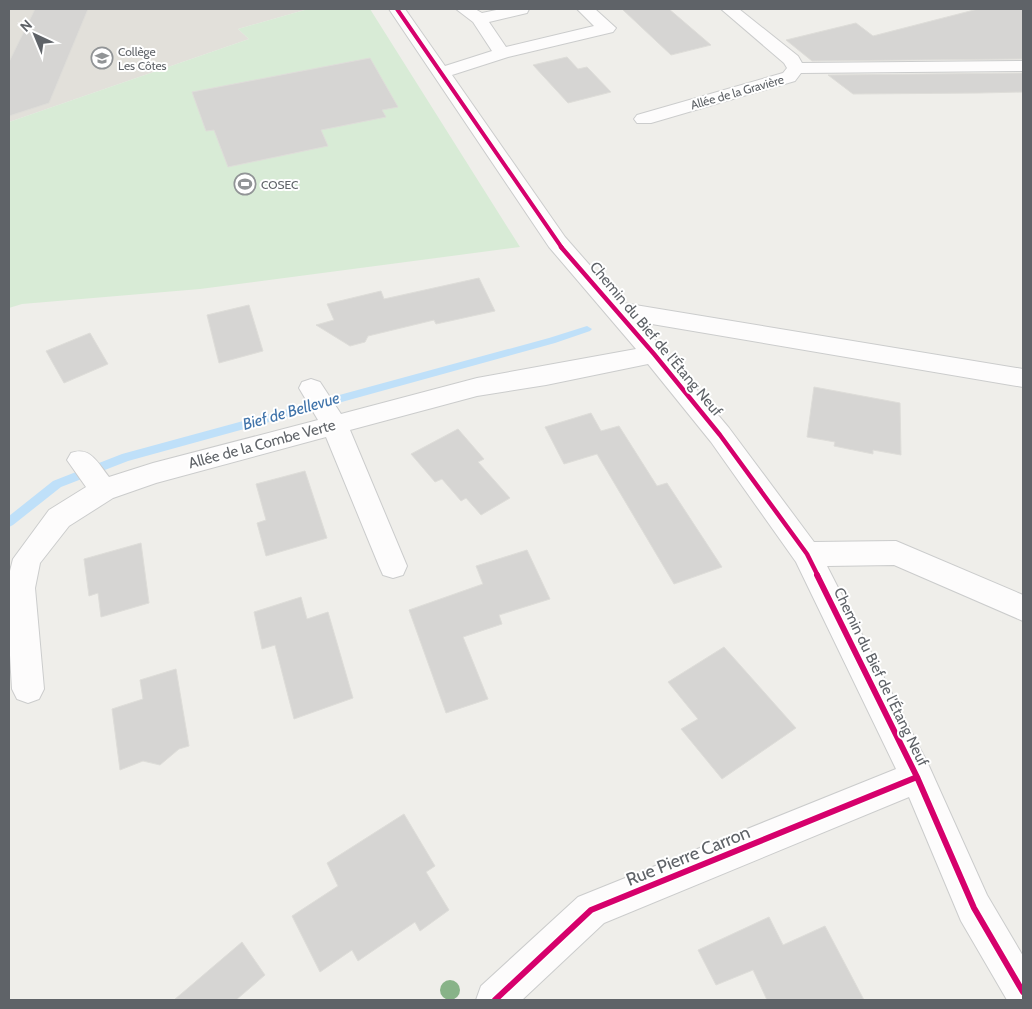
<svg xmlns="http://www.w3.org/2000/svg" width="1032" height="1009" font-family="Cabin,sans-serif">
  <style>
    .education { fill: #e2e0da }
    .green { fill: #d8ebd6 }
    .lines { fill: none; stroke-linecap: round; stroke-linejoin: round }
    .stream { fill: #bfe0f9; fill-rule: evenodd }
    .building { fill: #d6d5d3; stroke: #deddd9 }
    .minor-casing { stroke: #cbcccc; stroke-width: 2 }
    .minor { fill: #fdfcfc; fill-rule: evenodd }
    .cycleway-far2-casing { stroke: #fff; stroke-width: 5.5 }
    .cycleway-far1-casing { stroke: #fff; stroke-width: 8 }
    .cycleway-casing { stroke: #fff; stroke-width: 9 }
    .cycleway-far2 { stroke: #d6006c; stroke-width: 4 }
    .cycleway-far1 { stroke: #d6006c; stroke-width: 4.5 }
    .cycleway { stroke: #d6006c; stroke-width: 6 }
    .tree { fill: #88b388 }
    .labels { text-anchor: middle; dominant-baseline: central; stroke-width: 4; stroke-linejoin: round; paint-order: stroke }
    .far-poi-label { font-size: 12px; fill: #5f6368; stroke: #fff; text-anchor: start }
    .far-street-label { font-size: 12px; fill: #5f6368; stroke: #fff }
    .street-label { font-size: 15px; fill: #5f6368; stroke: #fff }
    .water-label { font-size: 16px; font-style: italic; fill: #4174aa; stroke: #fff }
    .near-street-label { font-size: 18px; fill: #5f6368; stroke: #fff }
  </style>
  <rect width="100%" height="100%" fill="#efeeea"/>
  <path class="education" d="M 9,9 L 308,9 L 238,29 L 249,39 L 9,122 Z"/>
  <path class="green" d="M 308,9 L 370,9 L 520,247 L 200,289 L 22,304 L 9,308 L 9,122 L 249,39 L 238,29 Z"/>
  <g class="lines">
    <path class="stream" d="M 587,326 L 592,329 L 590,331 L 555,343 L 128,461 L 61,487 L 13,525 L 9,527 L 9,516 L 53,481 L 122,454 L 549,338 Z"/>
  </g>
  <path class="building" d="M 35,9 L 88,9 L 49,103 L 9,116 L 9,62 Z
    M 622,9 L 669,9 L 711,45 L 671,55 Z
    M 978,9 L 1023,9 L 1023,59 L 812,61 L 786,40 L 856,23 L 873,36 Z
    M 567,57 L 578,69 L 587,67 L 611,92 L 568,103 L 533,65 Z
    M 370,58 L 398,107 L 382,110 L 386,117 L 321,130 L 328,146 L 228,167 L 214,130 L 206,131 L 192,92 Z
    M 1023,73 L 1023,92 L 980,93 L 853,94 L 828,75 Z
    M 479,278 L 495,311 L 436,324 L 434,320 L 368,336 L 365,342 L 350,346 L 316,325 L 334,320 L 327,304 L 381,291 L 384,299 Z
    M 249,305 L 263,351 L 219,363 L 207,315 Z
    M 90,333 L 108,364 L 64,383 L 46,351 Z
    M 814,387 L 900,403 L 901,455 L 873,450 L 873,454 L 834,446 L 835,442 L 807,437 Z
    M 591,413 L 601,431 L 619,426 L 657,486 L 667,483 L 722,567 L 674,584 L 597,454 L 564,464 L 545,427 Z
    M 458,429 L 484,459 L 478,462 L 510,498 L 481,515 L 466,498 L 461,501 L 442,479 L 435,482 L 411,454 Z
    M 305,471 L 327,538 L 266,556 L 257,523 L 266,520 L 256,484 Z
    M 141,543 L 149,603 L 101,617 L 98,593 L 89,596 L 84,559 Z
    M 527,550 L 550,599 L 499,615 L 502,624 L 463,637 L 488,699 L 446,713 L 409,610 L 483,584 L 476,566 Z
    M 301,597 L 307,619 L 328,612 L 353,698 L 294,719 L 275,645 L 262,649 L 254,612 Z
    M 724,647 L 796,728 L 722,779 L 681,729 L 698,719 L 668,682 Z
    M 176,669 L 189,746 L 179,749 L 160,765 L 143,761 L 120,770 L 112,709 L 143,699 L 140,680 Z
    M 404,814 L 435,866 L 426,872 L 449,910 L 420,931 L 415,922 L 358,961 L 352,950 L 320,972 L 292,916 L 338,886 L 327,863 Z
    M 769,917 L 783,945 L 825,926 L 864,1000 L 767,1000 L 753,970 L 716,985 L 698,950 Z
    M 242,942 L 265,975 L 236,1000 L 174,1000 Z"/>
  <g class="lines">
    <g class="minor-casing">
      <path id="minor" d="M 389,9 L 405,9 L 445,66 L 492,51 L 473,22 L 456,9 L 475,9 L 482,13 L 501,9 L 529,9 L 527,13 L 489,22 L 506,47 L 594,26 L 577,9 L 595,9 L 616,28 L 613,32 L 508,57 L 452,75 L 565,237 L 623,303 L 1023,369 L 1023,387 L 640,322 L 729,428 L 814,542 L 896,541 L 1023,595 L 1023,621 L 894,565 L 827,566 L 929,766 L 987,895 L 1023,956 L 1023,1000 L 1007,1000 L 961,921 L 909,797 L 604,923 L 522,1000 L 476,1000 L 481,986 L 578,897 L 896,769 L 796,562 L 711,442 L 648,364 L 546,385 L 477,396 L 350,430 L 407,566 L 403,575 L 393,578 L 383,575 L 379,566 L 326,437 L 156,483 L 113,498 L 69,526 L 40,563 L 35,588 L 44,689 L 39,699 L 28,703 L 17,699 L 12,689 L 9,638 L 9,575 L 13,559 L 49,510 L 86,487 L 67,460 L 71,453 C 90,446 98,463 109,477 L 153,463 L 318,420 L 299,388 L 302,382 L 311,379 L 320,382 L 341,414 L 477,378 L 636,349 L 549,247 Z
        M 721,9 L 739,9 L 798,56 L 802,63 L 1023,61 L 1023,71 L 801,73 L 795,81 L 651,123 L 637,123 L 634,119 L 637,115 L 783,73 L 787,68 L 784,63 Z"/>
    </g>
    <use href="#minor" class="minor"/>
    <g class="cycleway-far2-casing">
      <path id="cycleway-far2" d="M 397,9 L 562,248"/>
    </g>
    <g class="cycleway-far1-casing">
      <path id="cycleway-far1" d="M 561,247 L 654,354 L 720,435 L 807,554 L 818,576"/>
    </g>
    <g class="cycleway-casing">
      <path id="cycleway" d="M 817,575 L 917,777 L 974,908 L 1023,992
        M 495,1000 L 591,910 L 917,777"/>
    </g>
    <use href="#cycleway-far2" class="cycleway-far2"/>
    <use href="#cycleway-far1" class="cycleway-far1"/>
    <use href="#cycleway" class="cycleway"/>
  </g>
  <circle class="tree" cx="450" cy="990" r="10"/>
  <defs>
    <g id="school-ring" transform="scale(1.125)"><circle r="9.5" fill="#fff" stroke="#919496" stroke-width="1.5"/><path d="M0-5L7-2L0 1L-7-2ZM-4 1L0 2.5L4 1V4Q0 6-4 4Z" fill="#919496"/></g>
    <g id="stadium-ring" transform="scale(1.125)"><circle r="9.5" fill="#fff" stroke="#919496" stroke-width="1.5"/><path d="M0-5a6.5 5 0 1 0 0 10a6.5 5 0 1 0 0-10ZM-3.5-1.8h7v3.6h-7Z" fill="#919496"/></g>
  </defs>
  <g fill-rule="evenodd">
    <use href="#school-ring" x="102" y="58"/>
    <use href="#stadium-ring" x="245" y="184"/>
  </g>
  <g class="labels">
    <g class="far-poi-label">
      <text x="118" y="51">Collège<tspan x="118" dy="14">Les Côtes</tspan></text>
      <text x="261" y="184">COSEC</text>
    </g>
    <g class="far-street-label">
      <text transform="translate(737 92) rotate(-16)">Allée de la Gravière</text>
    </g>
    <g class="street-label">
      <text transform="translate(656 339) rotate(50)">Chemin du Bief de l'Étang Neuf</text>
      <text transform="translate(262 444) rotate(-15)">Allée de la Combe Verte</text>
      <text transform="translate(881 677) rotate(64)">Chemin du Bief de l'Étang Neuf</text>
    </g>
    <g class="water-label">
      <text transform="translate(291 411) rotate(-16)">Bief de Bellevue</text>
    </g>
    <g class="near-street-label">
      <text transform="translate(688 856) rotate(-22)">Rue Pierre Carron</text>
    </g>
  </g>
  <rect width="1032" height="1009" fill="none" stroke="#5f6368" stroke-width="20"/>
  <g transform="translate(35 35) rotate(316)" stroke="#ffffff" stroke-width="4" paint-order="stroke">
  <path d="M0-4L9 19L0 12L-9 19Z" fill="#5f6368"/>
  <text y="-8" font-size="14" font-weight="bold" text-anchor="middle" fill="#5f6368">N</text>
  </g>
</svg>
